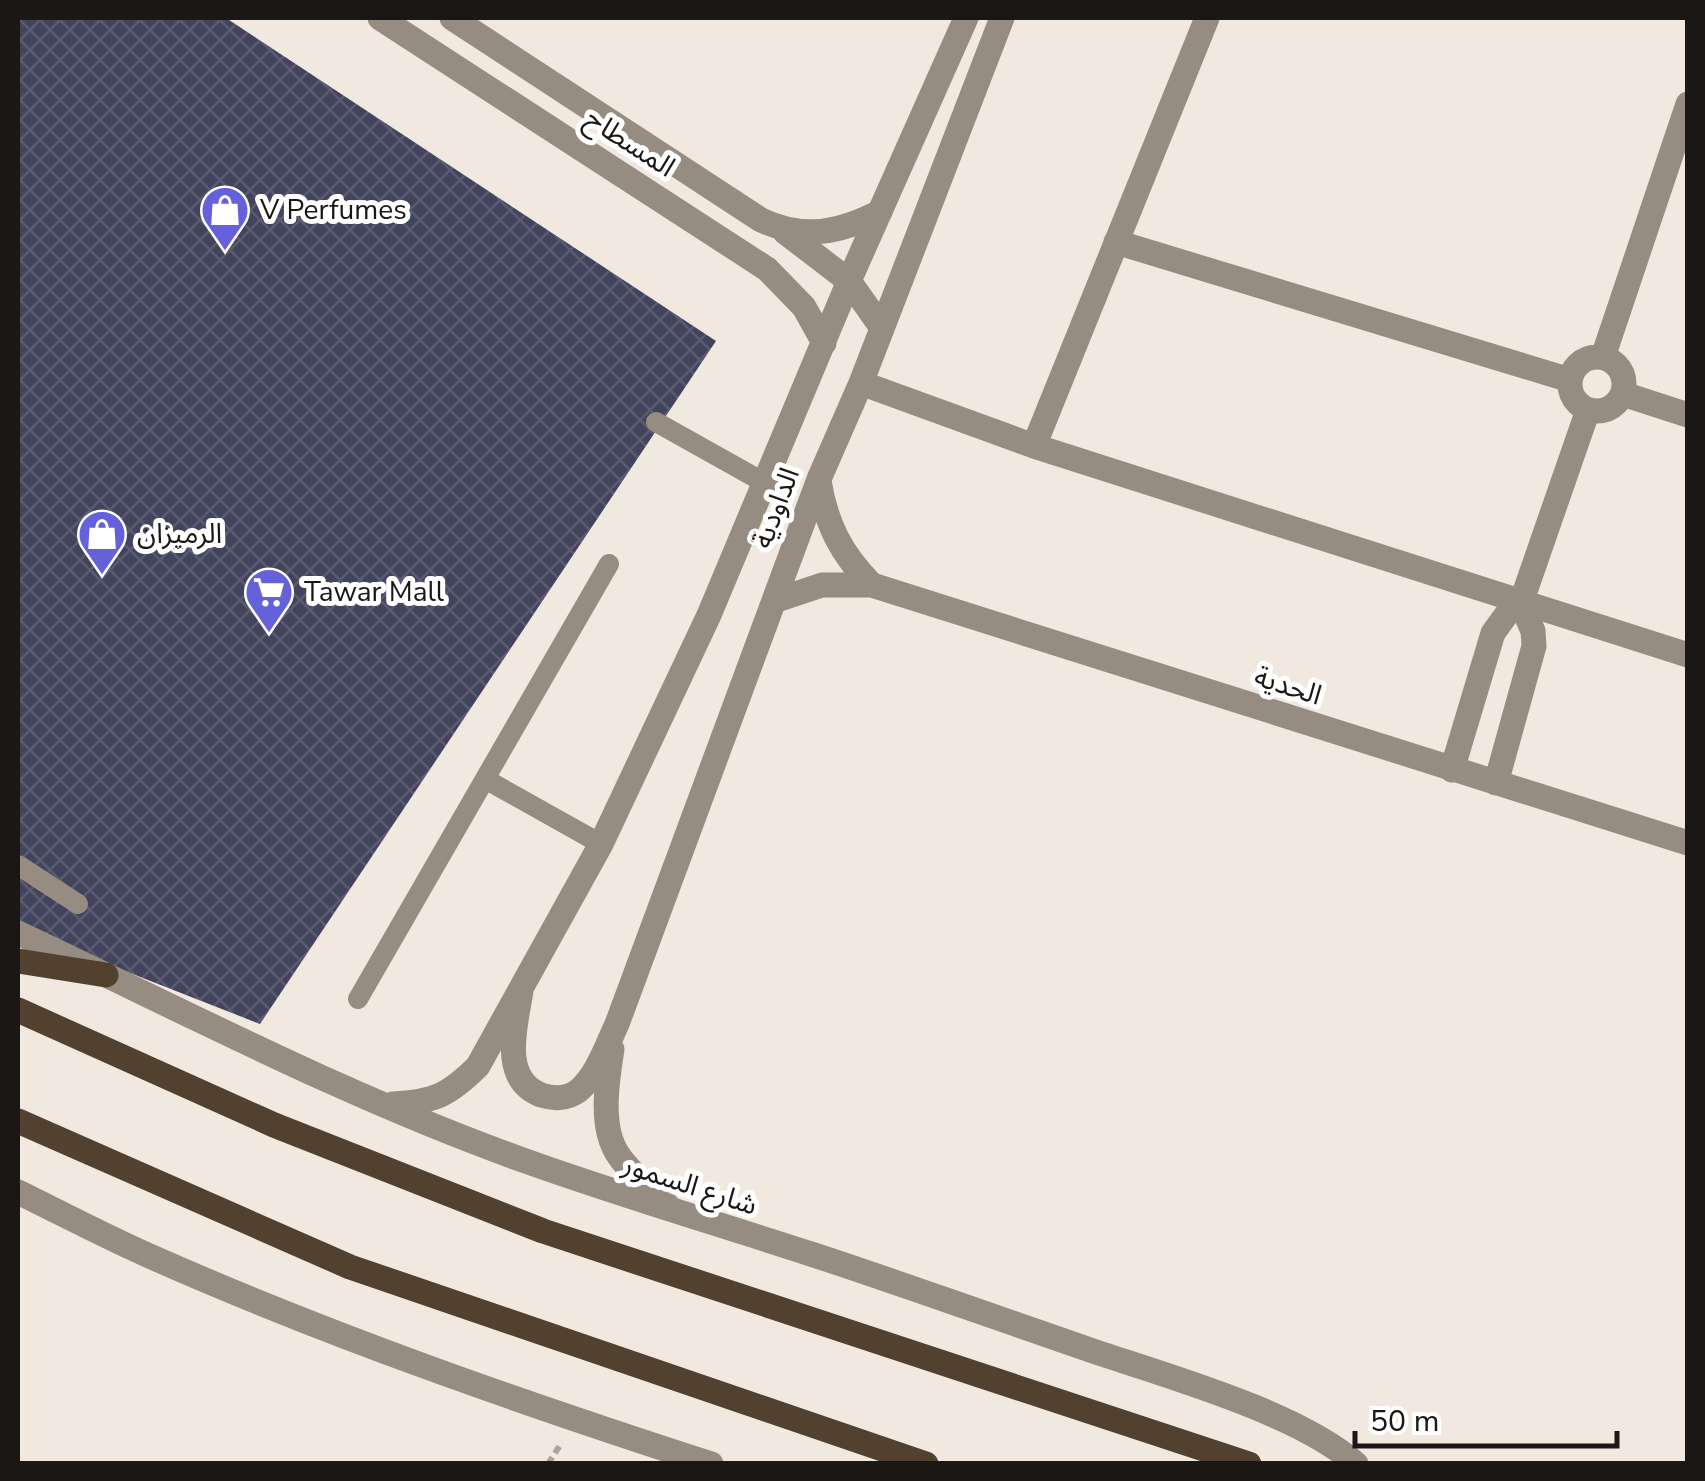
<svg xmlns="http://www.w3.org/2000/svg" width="1705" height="1481" font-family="'Nunito Sans','Noto Sans Arabic',sans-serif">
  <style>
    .building { fill: url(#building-cross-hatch) }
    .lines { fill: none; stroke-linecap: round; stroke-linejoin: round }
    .path { stroke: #aba49d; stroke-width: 6; stroke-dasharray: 8 5; stroke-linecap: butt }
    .lane { stroke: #978c82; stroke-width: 20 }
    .street { stroke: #978c82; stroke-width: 25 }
    .primary { stroke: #534130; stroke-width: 25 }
    .labels { text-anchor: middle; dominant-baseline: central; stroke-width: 10; stroke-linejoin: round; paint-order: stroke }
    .street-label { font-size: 28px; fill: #1a1714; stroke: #fff }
    .poi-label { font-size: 28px; fill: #1a1714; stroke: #fff; text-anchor: start }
  </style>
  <defs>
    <pattern id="building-cross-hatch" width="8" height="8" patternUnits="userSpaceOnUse" patternTransform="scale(2.5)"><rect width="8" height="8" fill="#42445e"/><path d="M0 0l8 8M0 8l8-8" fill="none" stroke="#5a5b70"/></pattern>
  </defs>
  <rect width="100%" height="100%" fill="#f1e8df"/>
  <path class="building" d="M 18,18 L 226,18 L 716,341 L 260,1024 L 18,929 Z"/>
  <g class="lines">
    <path class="path" d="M 548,1464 L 562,1442"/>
    <path class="lane" d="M 656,422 L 765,483
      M 485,779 L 601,844
      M 18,865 L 78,904
      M 358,999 L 609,564"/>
    <path class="street" d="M 380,18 L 767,269 L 804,307 L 824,343
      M 452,18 L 761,220 C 804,240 839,233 880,212
      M 785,232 L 849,281 L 882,328
      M 1116,242 L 1570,380
      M1570 384a27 27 0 1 1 54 0a27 27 0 1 1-54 0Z
      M 1603,357 L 1688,104
      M 861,383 L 1034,446 L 1688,655
      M 1623,394 L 1688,415
      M 1034,446 L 1207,18
      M 819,481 C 826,524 841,554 872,585
      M 774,601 L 822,585 L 872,585 L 1688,843
      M 1452,770 L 1493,633 L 1509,611 L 1521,603 L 1588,410
      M 1496,783 L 1534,646 L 1533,631 L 1521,603
      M 18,933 C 184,1011 347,1097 520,1159 C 617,1194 716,1223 814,1255 C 908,1286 1000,1319 1093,1351 C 1167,1376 1299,1413 1356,1464
      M 521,991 C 516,1024 499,1079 541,1095 C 553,1099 567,1099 578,1091 C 597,1076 607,1045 617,1024 L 819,479 L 861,383 L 1002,18
      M 612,1049 C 607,1081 599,1128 619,1156 C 632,1175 652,1190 668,1206
      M 393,1104 C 434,1102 449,1095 478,1066 L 601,844 L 709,615 L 849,281 L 966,18
      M 18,1192 C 63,1214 108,1238 154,1258 C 335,1338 523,1403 711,1464"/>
    <path class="primary" d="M 18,961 L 106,975
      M 18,1010 L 274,1125 L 543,1231 L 1249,1464
      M 18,1121 L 350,1267 L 926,1464"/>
  </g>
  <defs>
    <g id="shop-pin" transform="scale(2.5)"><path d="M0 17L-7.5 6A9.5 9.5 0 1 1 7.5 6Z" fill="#6561da" stroke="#fff"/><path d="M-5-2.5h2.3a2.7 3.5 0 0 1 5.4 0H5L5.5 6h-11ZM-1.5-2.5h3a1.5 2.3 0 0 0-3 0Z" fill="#fff"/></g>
    <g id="supermarket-pin" transform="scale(2.5)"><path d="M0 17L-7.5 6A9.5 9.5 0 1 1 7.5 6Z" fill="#6561da" stroke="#fff"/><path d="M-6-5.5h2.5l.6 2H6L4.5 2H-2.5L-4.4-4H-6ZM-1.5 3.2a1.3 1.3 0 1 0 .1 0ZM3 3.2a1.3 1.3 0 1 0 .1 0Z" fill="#fff"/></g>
  </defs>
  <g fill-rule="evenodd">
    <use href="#shop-pin" x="225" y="210"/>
    <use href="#shop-pin" x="102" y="534"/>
    <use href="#supermarket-pin" x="269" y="592"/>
  </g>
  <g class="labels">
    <g class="street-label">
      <text transform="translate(630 143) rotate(33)">المسطاح</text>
      <text transform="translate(776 508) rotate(-69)">الداودية</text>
      <text transform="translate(1288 686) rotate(18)">الحدية</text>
      <text transform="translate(690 1185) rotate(18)">شارع السمور</text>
    </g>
    <g class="poi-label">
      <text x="260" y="210">V Perfumes</text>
      <text x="137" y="534">الرميزان</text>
      <text x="304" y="592">Tawar Mall</text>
    </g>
  </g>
  <rect width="1705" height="1481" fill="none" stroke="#1a1714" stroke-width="40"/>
  <path d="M1355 1431v15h262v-15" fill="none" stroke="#1a1714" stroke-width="5"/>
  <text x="1370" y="1431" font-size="30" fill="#1a1714" stroke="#ffffff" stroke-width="8" paint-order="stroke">50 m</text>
</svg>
